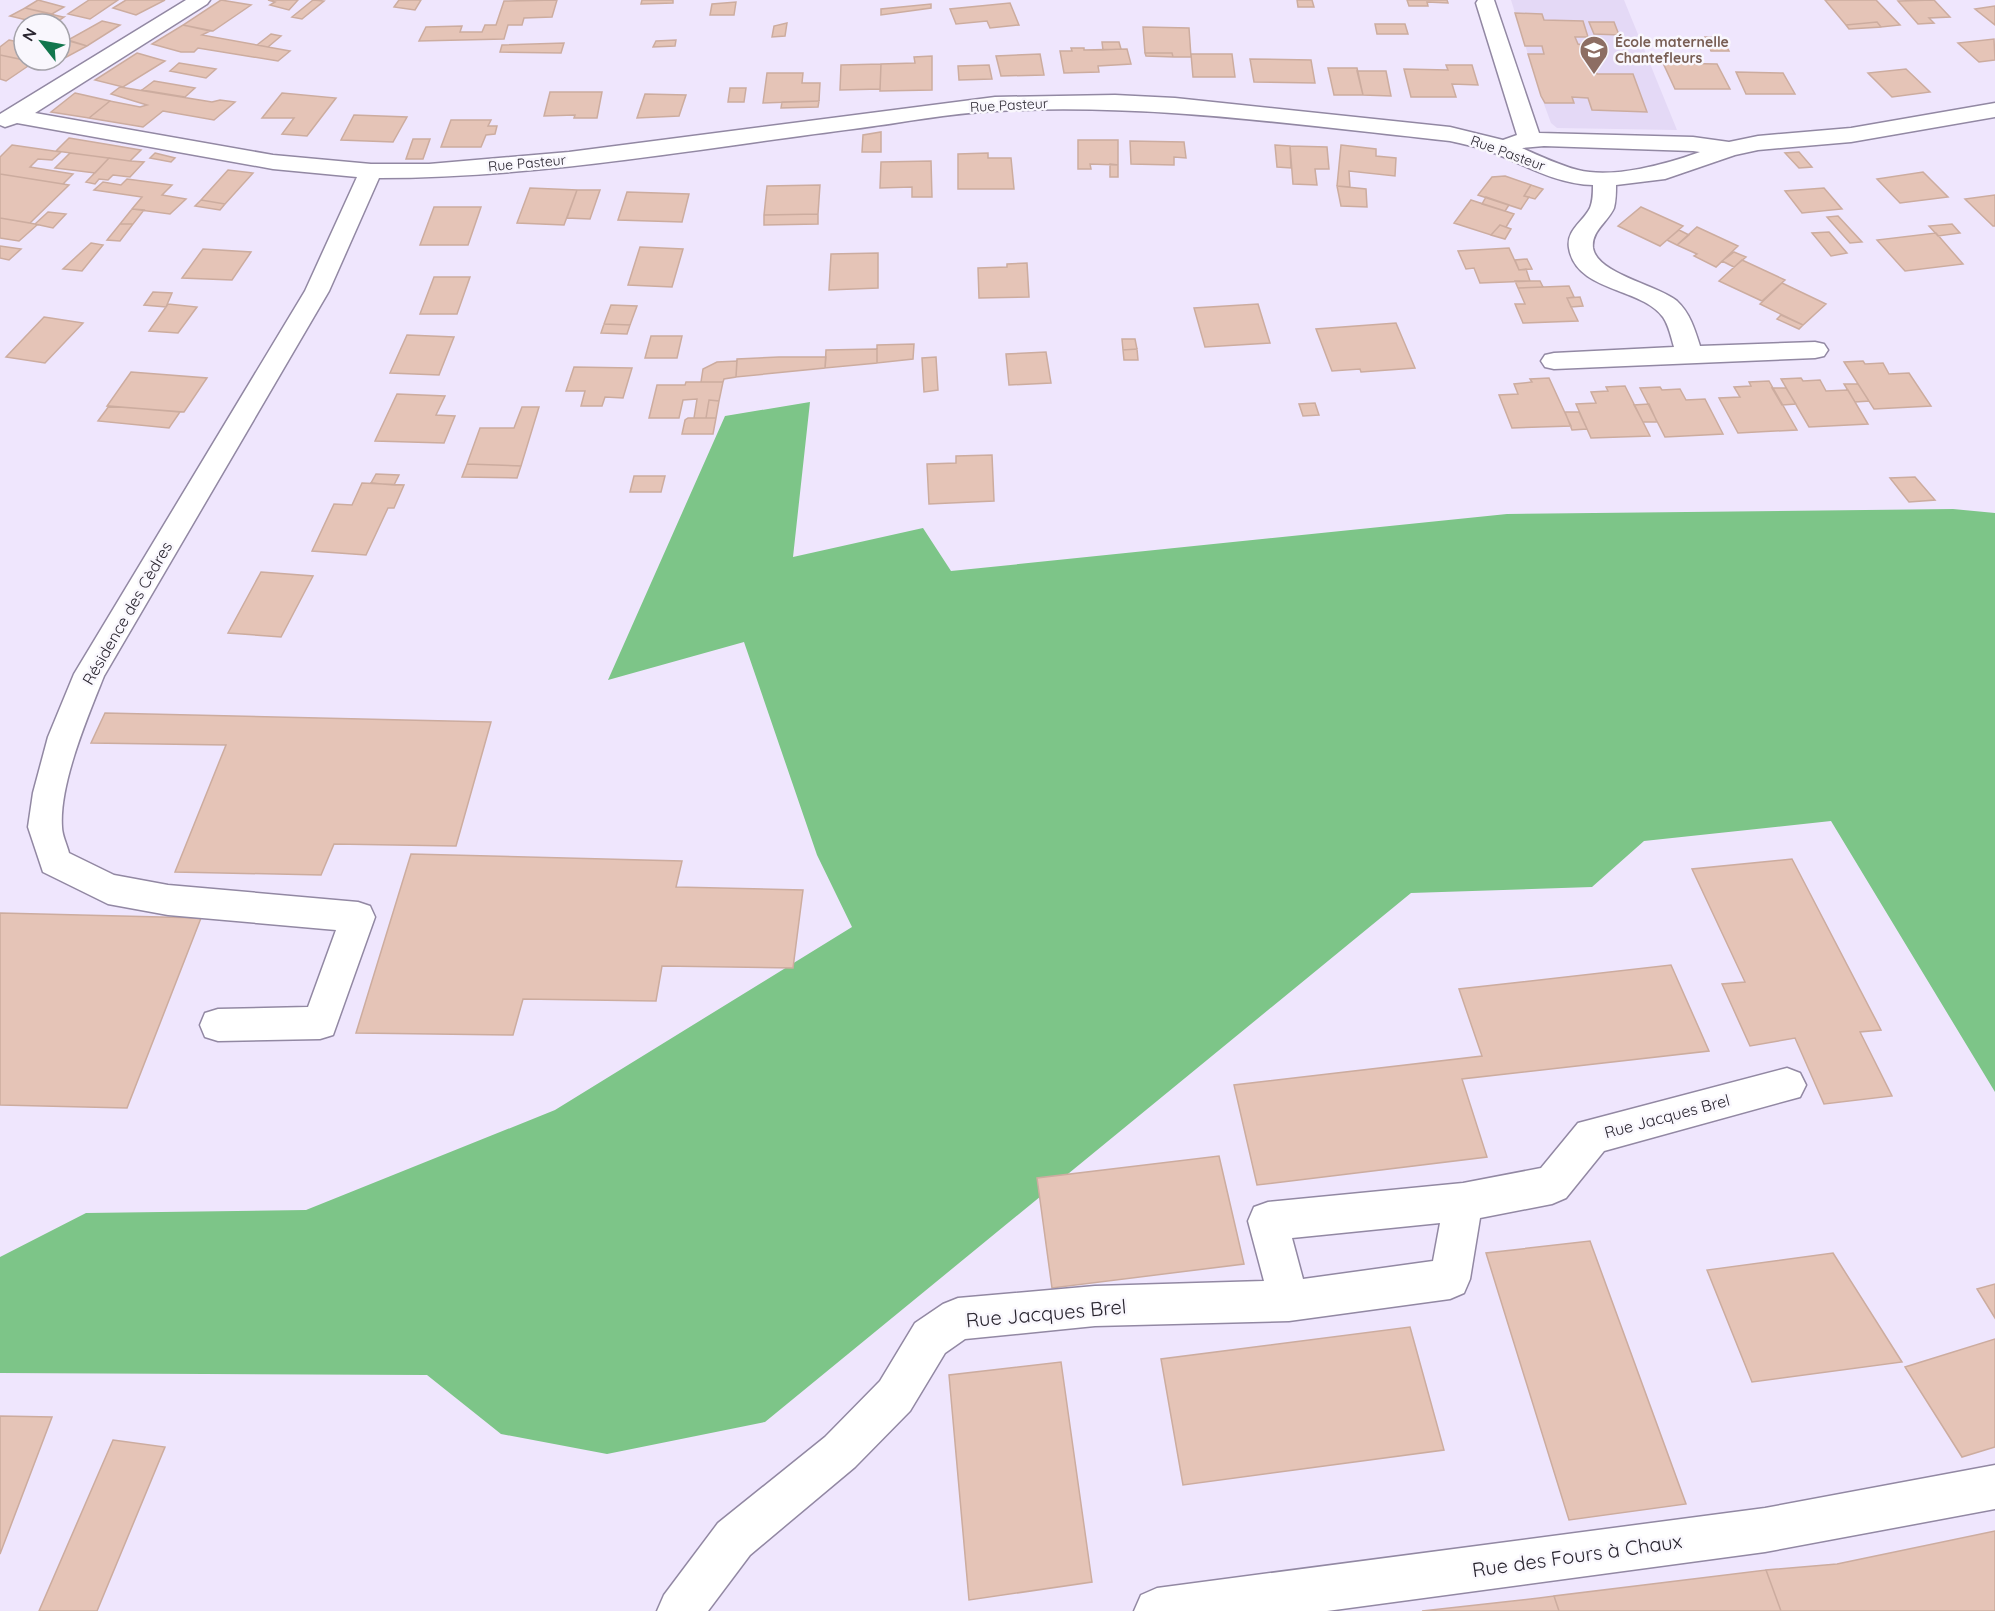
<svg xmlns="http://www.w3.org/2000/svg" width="1995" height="1611" font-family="Quicksand,sans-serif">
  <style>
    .built { fill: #e4d9f6 }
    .forest { fill: #7dc588 }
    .building { fill: #e5c4b7; stroke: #ccac9f; stroke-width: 1.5 }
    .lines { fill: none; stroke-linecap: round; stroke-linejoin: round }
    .minor-casing { stroke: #9288a3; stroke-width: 3 }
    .minor { fill: #fff; fill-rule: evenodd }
    .labels { text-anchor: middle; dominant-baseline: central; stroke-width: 5; stroke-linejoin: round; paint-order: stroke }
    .far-education-label { font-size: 14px; font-weight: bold; fill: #785e54; stroke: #f9f7fd; text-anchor: start }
    .far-street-label { font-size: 14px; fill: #28242e; stroke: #f9f7fd }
    .street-label { font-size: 16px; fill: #28242e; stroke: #f9f7fd }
    .near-street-label { font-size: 20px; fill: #28242e; stroke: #f9f7fd }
  </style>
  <rect width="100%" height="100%" fill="#efe6fd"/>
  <path class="built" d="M 1511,0 L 1624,0 L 1677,130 L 1557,128 L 1551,123 L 1541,96 Z"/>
  <path class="forest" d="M 810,402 L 793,557 L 923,528 L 951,571 L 1507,514 L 1953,509 L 1995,513 L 1995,1092 L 1831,821 L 1644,841 L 1592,887 L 1411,893 L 765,1422 L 607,1454 L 501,1434 L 427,1375 L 0,1373 L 0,1257 L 86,1213 L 306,1210 L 555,1110 L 852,927 L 817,855 L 744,642 L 608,680 L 725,416 Z"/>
  <path class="building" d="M 38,0 L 64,7 L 52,14 L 25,8 Z
    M 89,0 L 118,0 L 90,19 L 68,14 Z
    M 126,0 L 165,0 L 136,15 L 113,8 Z
    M 221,0 L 251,5 L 213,31 L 183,25 Z
    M 268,0 L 298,0 L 289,10 L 270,5 L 275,2 Z
    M 313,0 L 324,1 L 302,19 L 292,17 Z
    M 399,0 L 421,0 L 415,10 L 394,7 Z
    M 557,0 L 552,17 L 524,18 L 522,25 L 508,25 L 504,39 L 419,41 L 426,27 L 462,26 L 460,32 L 482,32 L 485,25 L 496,25 L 504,1 Z
    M 642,0 L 673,0 L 673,3 L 641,4 Z
    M 1297,0 L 1312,0 L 1314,7 L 1298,7 Z
    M 1407,0 L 1447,0 L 1448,3 L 1427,2 L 1428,6 L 1409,6 Z
    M 1825,0 L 1876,0 L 1900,25 L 1881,27 L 1877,22 L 1846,25 Z
    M 1934,0 L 1950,17 L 1929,18 L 1934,23 L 1918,24 L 1898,1 Z
    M 736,2 L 734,15 L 710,15 L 712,4 Z
    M 1010,3 L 1019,25 L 990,28 L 987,21 L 956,24 L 950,9 Z
    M 931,4 L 931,8 L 881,15 L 881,9 Z
    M 1995,6 L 1995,25 L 1975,9 Z
    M 25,8 L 63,17 L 64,17 L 54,24 L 43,24 L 10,16 Z
    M 1515,13 L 1542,14 L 1544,20 L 1583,21 L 1588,37 L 1575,37 L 1578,44 L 1594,47 L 1598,63 L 1590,66 L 1591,68 L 1595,69 L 1597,74 L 1633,74 L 1647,112 L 1592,110 L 1588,98 L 1572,97 L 1574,103 L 1545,103 L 1541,96 L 1528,54 L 1544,54 L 1542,46 L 1525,46 Z
    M 102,21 L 120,25 L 87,46 L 68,40 Z
    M 1589,22 L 1614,22 L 1619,35 L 1594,34 Z
    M 1877,22 L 1881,27 L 1849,29 L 1846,25 Z
    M 787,23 L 785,36 L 772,37 L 774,26 Z
    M 1375,24 L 1405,24 L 1408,34 L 1377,34 Z
    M 183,25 L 210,31 L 202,35 L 290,51 L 278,61 L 198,48 L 194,52 L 181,52 L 152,44 Z
    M 1143,27 L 1189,28 L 1191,57 L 1173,57 L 1172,53 L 1145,53 Z
    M 271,34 L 281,36 L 268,47 L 257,45 Z
    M 1705,37 L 1722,38 L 1729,51 L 1711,51 Z
    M 62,39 L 87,46 L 48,67 L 29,61 L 60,60 L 60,40 Z
    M 1994,39 L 1995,60 L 1979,62 L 1958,43 Z
    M 9,40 L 24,43 L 24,60 L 0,55 L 0,47 Z
    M 676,40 L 675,46 L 653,47 L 656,41 Z
    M 1102,42 L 1119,42 L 1121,49 L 1103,50 Z
    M 564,43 L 561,53 L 500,52 L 502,45 Z
    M 1071,48 L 1084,48 L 1084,50 L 1127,49 L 1131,64 L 1098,66 L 1099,72 L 1064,73 L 1060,51 L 1072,51 Z
    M 137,53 L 165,61 L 123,87 L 95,80 Z
    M 1145,53 L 1172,53 L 1173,57 L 1146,56 Z
    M 1040,54 L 1044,75 L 1001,76 L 996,56 Z
    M 1191,54 L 1232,54 L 1235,77 L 1193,77 Z
    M 0,55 L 29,61 L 34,62 L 6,81 L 0,79 Z
    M 932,56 L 932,90 L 880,91 L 881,64 L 915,63 L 914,57 Z
    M 1250,59 L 1311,60 L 1315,83 L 1254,82 Z
    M 179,63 L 216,69 L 206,78 L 170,71 Z
    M 1663,63 L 1717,64 L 1730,89 L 1675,89 Z
    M 881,64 L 880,89 L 840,90 L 841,65 Z
    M 989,65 L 992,79 L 959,80 L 958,66 Z
    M 1446,65 L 1472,65 L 1478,85 L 1452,84 L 1456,97 L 1411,97 L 1404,69 L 1448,70 Z
    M 1328,68 L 1357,68 L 1363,95 L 1334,95 Z
    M 1906,69 L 1930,92 L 1892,97 L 1868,73 Z
    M 1357,71 L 1386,71 L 1391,96 L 1363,95 Z
    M 1736,72 L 1783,73 L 1795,94 L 1746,94 Z
    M 767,73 L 803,73 L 802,83 L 820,83 L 819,101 L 763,103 Z
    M 154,81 L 195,88 L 185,97 L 142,90 Z
    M 120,87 L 212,102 L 220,100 L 235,102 L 214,120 L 163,111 L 143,127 L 89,118 L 110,101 L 140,107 L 147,105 L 111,94 Z
    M 730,88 L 746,88 L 744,102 L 728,102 Z
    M 550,92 L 602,92 L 597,118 L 574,118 L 575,115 L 544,116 Z
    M 75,93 L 110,101 L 89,118 L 51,112 Z
    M 282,93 L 336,98 L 307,136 L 282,134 L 294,118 L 262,118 Z
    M 645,94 L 686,95 L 679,116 L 637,118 Z
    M 819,101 L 818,107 L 781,108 L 782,102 Z
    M 354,115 L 407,117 L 393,142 L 341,140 Z
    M 451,120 L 491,120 L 488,126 L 497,126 L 495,134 L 486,135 L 481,147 L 441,147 Z
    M 881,132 L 881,152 L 862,152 L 863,135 Z
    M 69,138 L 141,150 L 130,161 L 56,151 Z
    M 413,139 L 430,139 L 423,159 L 406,159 Z
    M 1078,140 L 1118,140 L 1118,165 L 1090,164 L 1091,169 L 1078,169 Z
    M 1130,141 L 1184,142 L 1186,158 L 1174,157 L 1174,165 L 1131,164 Z
    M 12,145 L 61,152 L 52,160 L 38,159 L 30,167 L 73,174 L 63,184 L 0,174 L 0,157 Z
    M 1275,145 L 1290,146 L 1291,168 L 1277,167 Z
    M 1341,145 L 1376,149 L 1376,156 L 1396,158 L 1395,176 L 1349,171 L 1350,187 L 1337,186 Z
    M 1290,146 L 1327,147 L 1329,169 L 1315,169 L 1317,185 L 1293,184 Z
    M 1799,152 L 1812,167 L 1799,168 L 1785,153 Z
    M 70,153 L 109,158 L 95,173 L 55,168 Z
    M 155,153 L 175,158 L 171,162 L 150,158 Z
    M 988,153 L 988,158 L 1011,158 L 1014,189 L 958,189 L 958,154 Z
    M 109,158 L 130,161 L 144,162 L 130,177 L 113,175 L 108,180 L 99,179 L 95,184 L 86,182 Z
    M 931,161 L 932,197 L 912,197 L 912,187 L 880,188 L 881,162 Z
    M 1110,164 L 1118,165 L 1118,177 L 1110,177 Z
    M 228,170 L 253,173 L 225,204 L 201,200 Z
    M 1923,172 L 1948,197 L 1900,203 L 1877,179 Z
    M 0,174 L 63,184 L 69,185 L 30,223 L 0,218 Z
    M 1505,176 L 1531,185 L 1524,196 L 1529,197 L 1521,209 L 1478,195 L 1492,177 Z
    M 127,179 L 172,185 L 162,195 L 186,199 L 170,214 L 132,209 L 142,197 L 94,190 L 103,182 L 121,185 Z
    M 820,185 L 818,214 L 764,215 L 767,186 Z
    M 1531,185 L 1543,189 L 1535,199 L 1524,196 Z
    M 1337,186 L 1366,189 L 1367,207 L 1341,206 Z
    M 530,188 L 577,190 L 564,225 L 517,223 Z
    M 1824,188 L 1842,209 L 1802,213 L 1785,191 Z
    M 577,190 L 600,190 L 590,219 L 567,218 Z
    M 627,192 L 689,194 L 682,222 L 618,220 Z
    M 1995,195 L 1995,226 L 1993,226 L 1965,199 Z
    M 1486,197 L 1509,205 L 1505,211 L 1482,204 Z
    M 201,200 L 225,204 L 220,210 L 195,206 Z
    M 1471,200 L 1505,211 L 1514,214 L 1506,227 L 1500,225 L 1491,235 L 1454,223 Z
    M 434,207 L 481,207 L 468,245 L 420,245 Z
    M 1641,207 L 1683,226 L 1660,246 L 1618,226 Z
    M 132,209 L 144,210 L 133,224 L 120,224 Z
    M 48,212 L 66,214 L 53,228 L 35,224 Z
    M 818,214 L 818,224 L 764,225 L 764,215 Z
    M 1838,216 L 1862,242 L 1850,243 L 1827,217 Z
    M 0,218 L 35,224 L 37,225 L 19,241 L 0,238 Z
    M 120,224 L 133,224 L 120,241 L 107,240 Z
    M 1952,224 L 1960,233 L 1938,236 L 1929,226 Z
    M 1500,225 L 1511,229 L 1505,239 L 1491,235 Z
    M 1697,227 L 1738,246 L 1716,267 L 1694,256 L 1697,254 L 1677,245 Z
    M 1679,230 L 1689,235 L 1677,245 L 1667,240 Z
    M 1829,232 L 1847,253 L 1831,256 L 1812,233 Z
    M 1936,233 L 1963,264 L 1905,271 L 1877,240 Z
    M 91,243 L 103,245 L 82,271 L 63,269 Z
    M 0,246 L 21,249 L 9,260 L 0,258 Z
    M 640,247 L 683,249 L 672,287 L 628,285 Z
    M 1509,248 L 1519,270 L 1526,269 L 1530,281 L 1480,283 L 1474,268 L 1466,269 L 1458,251 Z
    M 203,249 L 251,252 L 232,280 L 182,278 Z
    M 1734,252 L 1746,257 L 1734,267 L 1722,261 Z
    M 878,253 L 878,288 L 829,290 L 831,254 Z
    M 1527,259 L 1532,269 L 1519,270 L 1515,260 Z
    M 1742,260 L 1785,280 L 1762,301 L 1719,281 Z
    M 1027,263 L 1029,297 L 979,298 L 978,268 L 1007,267 L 1007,264 Z
    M 434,277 L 470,277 L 457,314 L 420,314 Z
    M 1515,281 L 1540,281 L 1543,287 L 1518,288 Z
    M 1782,283 L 1826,304 L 1803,325 L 1760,304 Z
    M 1569,286 L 1574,297 L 1567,298 L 1578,321 L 1523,323 L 1515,304 L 1525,304 L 1518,288 Z
    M 153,292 L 172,293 L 166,307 L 144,305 Z
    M 1580,297 L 1583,306 L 1571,307 L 1567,298 Z
    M 168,304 L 197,307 L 178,333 L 149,331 Z
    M 1258,304 L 1270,343 L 1205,347 L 1194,308 Z
    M 611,305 L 637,306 L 630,325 L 604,324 Z
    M 1781,315 L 1803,325 L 1799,329 L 1777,319 Z
    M 44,317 L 83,323 L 45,363 L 6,357 Z
    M 1396,323 L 1415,368 L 1361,372 L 1360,369 L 1332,371 L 1316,329 Z
    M 604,324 L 630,325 L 627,334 L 601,333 Z
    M 407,335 L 454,337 L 439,375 L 390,373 Z
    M 651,336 L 682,336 L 677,358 L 645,358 Z
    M 1122,339 L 1135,339 L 1137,349 L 1123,350 Z
    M 914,344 L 913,359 L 877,363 L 877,345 Z
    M 877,349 L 877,363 L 825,368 L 826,350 Z
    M 1137,349 L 1138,360 L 1124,360 L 1123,350 Z
    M 1046,352 L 1051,383 L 1009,385 L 1006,354 Z
    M 779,357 L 826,357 L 825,368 L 736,377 L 737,359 Z
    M 936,357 L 938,390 L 924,392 L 922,358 Z
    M 737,361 L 736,377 L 724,379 L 723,382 L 701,382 L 703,369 L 717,362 Z
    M 1863,361 L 1865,364 L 1883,363 L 1889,374 L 1909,373 L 1931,406 L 1874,409 L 1844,362 Z
    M 574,367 L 632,368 L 623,398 L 605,397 L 602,406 L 581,406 L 585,391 L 566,391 Z
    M 131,372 L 207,378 L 184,412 L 107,406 Z
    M 1549,378 L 1571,426 L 1512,428 L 1499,395 L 1518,394 L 1514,384 L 1532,382 L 1530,379 Z
    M 1801,378 L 1803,381 L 1820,380 L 1826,391 L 1848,390 L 1868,424 L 1809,427 L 1781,379 Z
    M 1769,381 L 1797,430 L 1738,433 L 1719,398 L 1740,397 L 1734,387 L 1751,386 L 1749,382 Z
    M 686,382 L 723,382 L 719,401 L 709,400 L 706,418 L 694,418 L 697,399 L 683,400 L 679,418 L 649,418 L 657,385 L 685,385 Z
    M 1844,384 L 1858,384 L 1869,401 L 1855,402 Z
    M 1625,386 L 1650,436 L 1591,438 L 1576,404 L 1596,403 L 1591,392 L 1608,391 L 1606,387 Z
    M 1660,387 L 1662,390 L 1680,389 L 1686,400 L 1705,399 L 1723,434 L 1665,437 L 1640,388 Z
    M 1772,388 L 1786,388 L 1796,404 L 1782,405 Z
    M 397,394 L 445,396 L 436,415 L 455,416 L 444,443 L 375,441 Z
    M 709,400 L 719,401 L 716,418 L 706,418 Z
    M 1315,403 L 1319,415 L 1303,416 L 1299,404 Z
    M 1649,404 L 1657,422 L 1643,422 L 1634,405 Z
    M 109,406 L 180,412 L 169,428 L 98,421 Z
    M 522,407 L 539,407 L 521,466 L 467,464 L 480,428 L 514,428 Z
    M 1565,412 L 1579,412 L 1587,429 L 1572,430 Z
    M 688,418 L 716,418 L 713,434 L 682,434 L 685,420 Z
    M 992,455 L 994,501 L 929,504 L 927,464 L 956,463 L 956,456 Z
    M 467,464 L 521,466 L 517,478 L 462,477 Z
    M 376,474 L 399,475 L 394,485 L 371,483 Z
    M 634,476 L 665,476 L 661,492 L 630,492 Z
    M 1915,477 L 1935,500 L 1909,502 L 1890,478 Z
    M 362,483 L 404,485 L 394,508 L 388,508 L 366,555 L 312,551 L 334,504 L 352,505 Z
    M 261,572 L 313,576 L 281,637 L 228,633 Z
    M 105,713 L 491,722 L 456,846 L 334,844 L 321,875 L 175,872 L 226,745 L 91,743 Z
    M 411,854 L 682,861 L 676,887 L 803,890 L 793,968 L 662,966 L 656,1001 L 523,999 L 513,1035 L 356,1033 Z
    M 1792,859 L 1881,1030 L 1860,1032 L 1892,1096 L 1824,1104 L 1795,1038 L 1750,1046 L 1722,984 L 1745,982 L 1692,869 Z
    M 0,913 L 201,918 L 127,1108 L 0,1105 Z
    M 1671,965 L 1709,1051 L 1462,1079 L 1487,1157 L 1257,1185 L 1234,1085 L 1482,1056 L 1459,989 Z
    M 1219,1156 L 1244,1264 L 1052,1288 L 1037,1178 Z
    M 1590,1241 L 1686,1504 L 1569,1520 L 1486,1253 Z
    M 1833,1253 L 1902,1362 L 1752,1382 L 1707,1270 Z
    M 1995,1284 L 1995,1318 L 1977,1289 Z
    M 1410,1327 L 1444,1450 L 1183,1485 L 1161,1359 Z
    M 1995,1339 L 1995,1447 L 1962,1457 L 1905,1367 Z
    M 1061,1362 L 1092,1582 L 969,1600 L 949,1375 Z
    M 0,1416 L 52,1417 L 0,1554 Z
    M 113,1440 L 165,1447 L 97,1611 L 39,1611 Z
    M 1995,1531 L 1995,1611 L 1781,1611 L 1766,1570 L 1837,1564 Z
    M 1766,1570 L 1781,1611 L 1559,1611 L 1554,1596 Z
    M 1554,1596 L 1559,1611 L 1422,1611 L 1539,1598 Z"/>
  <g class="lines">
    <g class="minor-casing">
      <path id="minor" d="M 186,0 L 210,0 L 207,4 L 35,113 L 273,155 L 371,164 L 429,164 L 569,152 L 995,97 L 1115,95 L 1175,98 L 1450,127 L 1503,140 L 1517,135 L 1476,3 L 1478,0 L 1494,0 L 1539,133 L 1693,137 L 1729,142 L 1758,136 L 1851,128 L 1995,103 L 1995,117 L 1851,142 L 1758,150 L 1735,155 L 1665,179 L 1616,185 C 1616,192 1616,200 1614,208 C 1608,222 1591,231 1593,248 C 1597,274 1658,285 1677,301 C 1690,313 1695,330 1700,346 L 1815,342 L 1824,344 L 1828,350 L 1824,356 L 1815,358 L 1554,369 L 1545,367 L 1541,361 L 1545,355 L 1554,353 L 1674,347 C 1671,337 1669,326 1663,317 C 1641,287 1576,292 1569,248 C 1566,230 1583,222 1590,208 C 1593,201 1593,193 1593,185 C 1555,184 1521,163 1487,150 C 1475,146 1462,144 1450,141 C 1299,125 1149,103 997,111 C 949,113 900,123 853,129 C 696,149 538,178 379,178 L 329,291 L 104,676 C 88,716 59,784 62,827 C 62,835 67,845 69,853 L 114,875 L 168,885 L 358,902 L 370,906 L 375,917 L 333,1035 L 320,1039 L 218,1041 L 205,1037 L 200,1025 L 205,1013 L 218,1009 L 308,1007 L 336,930 L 168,915 L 108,904 L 43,872 L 28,827 L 33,793 L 48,737 L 74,674 L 305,291 L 357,177 L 273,169 L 17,123 L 5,127 L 0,125 L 0,114 ZM 1544,146 L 1693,151 L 1700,152 C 1667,164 1613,179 1578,170 C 1559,165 1540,156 1522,148 Z
        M 1787,1068 L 1800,1073 L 1806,1085 L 1800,1097 L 1604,1151 L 1566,1198 L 1552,1204 L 1480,1218 L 1470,1279 L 1464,1293 L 1450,1299 L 1289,1321 L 1095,1326 L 965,1339 L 945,1353 L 910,1411 L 855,1467 L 750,1555 L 708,1611 L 657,1611 L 664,1595 L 718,1523 L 825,1437 L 880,1381 L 915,1323 L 943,1304 L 958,1298 L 1095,1286 L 1264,1281 L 1248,1221 L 1254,1207 L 1268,1202 L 1463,1183 L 1541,1168 L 1578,1123 ZM 1440,1223 L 1433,1261 L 1303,1279 L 1292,1238 Z
        M 1995,1465 L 1995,1509 L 1765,1552 L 1327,1611 L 1134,1611 L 1141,1595 L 1157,1588 L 1765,1508 Z"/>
    </g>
    <use href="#minor" class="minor"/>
  </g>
  <defs>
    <g id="school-pin" transform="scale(1.5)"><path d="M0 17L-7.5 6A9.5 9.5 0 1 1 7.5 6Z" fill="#8d6e63" stroke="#f9f7fd"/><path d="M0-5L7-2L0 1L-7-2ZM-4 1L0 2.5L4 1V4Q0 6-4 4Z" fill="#fff"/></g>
  </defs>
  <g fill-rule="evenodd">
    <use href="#school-pin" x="1594" y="50"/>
  </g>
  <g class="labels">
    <g class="far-education-label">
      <text x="1615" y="42">École maternelle<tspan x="1615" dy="16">Chantefleurs</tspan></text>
    </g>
    <g class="far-street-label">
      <text transform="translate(1009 105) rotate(-3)">Rue Pasteur</text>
      <text transform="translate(1508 153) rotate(20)">Rue Pasteur</text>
      <text transform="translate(527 163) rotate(-5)">Rue Pasteur</text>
    </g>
    <g class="street-label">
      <text transform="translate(127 613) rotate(-60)">Résidence des Cèdres</text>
      <text transform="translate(1667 1116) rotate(-15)">Rue Jacques Brel</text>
    </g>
    <g class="near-street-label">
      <text transform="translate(1046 1313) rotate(-5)">Rue Jacques Brel</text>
      <text transform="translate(1577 1555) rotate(-8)">Rue des Fours à Chaux</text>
    </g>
  </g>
  <g transform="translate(42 42) rotate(301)"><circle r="28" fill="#f9f7fd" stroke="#a5a3aa" stroke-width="1.5"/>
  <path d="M0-4.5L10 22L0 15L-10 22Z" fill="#12764d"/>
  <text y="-9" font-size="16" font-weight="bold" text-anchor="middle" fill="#28242e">N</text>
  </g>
</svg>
